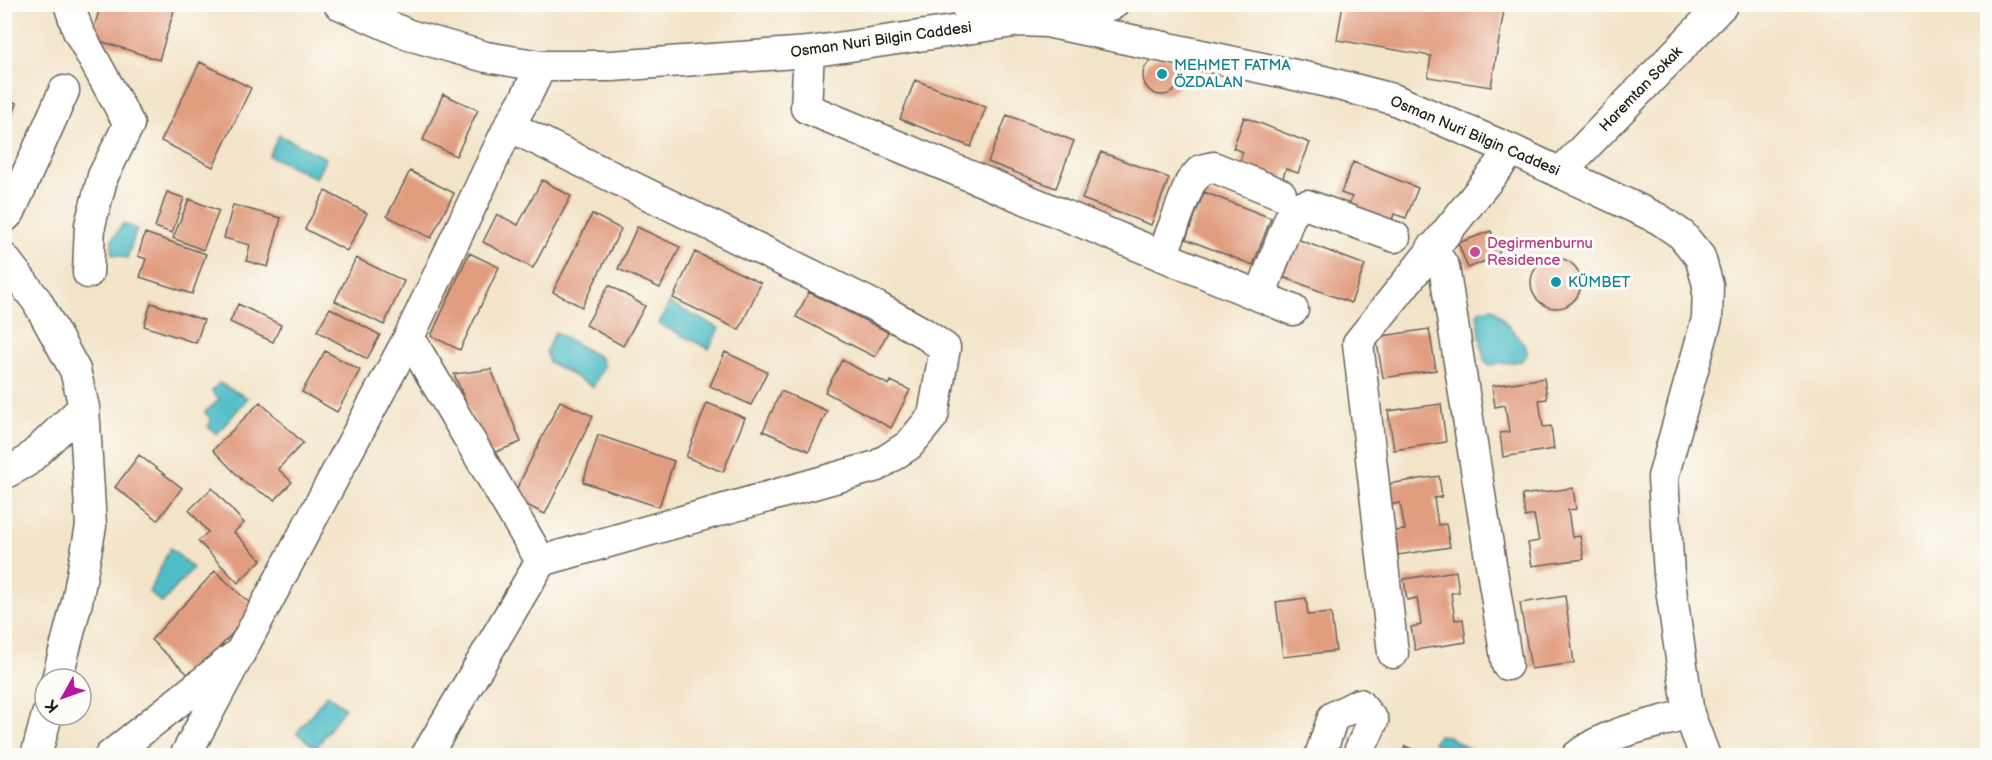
<svg xmlns="http://www.w3.org/2000/svg" width="1992" height="760" font-family="'Balsamiq Sans',sans-serif">
  <style>
    .water { fill: #4fbdc6; stroke: #366c71; stroke-width: 1.5 }
    .building { fill: #e19d80 }
    .lines { fill: none; stroke-linecap: round; stroke-linejoin: round }
    .minor-casing { stroke: #676259; stroke-width: 33 }
    .minor { stroke: #fff; stroke-width: 30 }
    .culture-dot { fill: #0f9aa8; stroke: #fdfcf7; stroke-width: 2 }
    .hotel-dot { fill: #d1479c; stroke: #fdfcf7; stroke-width: 2 }
    .labels { text-anchor: middle; dominant-baseline: central; stroke-width: 6; stroke-linejoin: round; paint-order: stroke }
    .street-label { font-size: 15px; fill: #1c1c1c; stroke: #fdfcf7 }
    .culture-label { font-size: 15px; fill: #0d838f; stroke: #fdfcf7; text-anchor: start }
    .hotel-label { font-size: 15px; fill: #b23c85; stroke: #fdfcf7; text-anchor: start }
  </style>
  <rect width="100%" height="100%" fill="#fdfcf7"/>
  <filter id="ink" filterUnits="userSpaceOnUse"><feTurbulence type="fractalNoise" baseFrequency=".0167" numOctaves="2"/><feDisplacementMap in="SourceGraphic" scale="12" xChannelSelector="R" yChannelSelector="G"/><feConvolveMatrix kernelMatrix="1 2 1 2 8 2 1 2 1" color-interpolation-filters="sRGB"/></filter>
  <filter id="wash" filterUnits="userSpaceOnUse"><feTurbulence type="fractalNoise" baseFrequency=".008" numOctaves="4" result="noise"/><feDisplacementMap in="SourceGraphic" scale="24" xChannelSelector="R" yChannelSelector="G"/><feGaussianBlur stdDeviation="1.35" result="paint"/><feColorMatrix in="noise" values="0 0 0 0 0 0 0 0 0 0 0 0 0 0 0 0 0 1.4 0 .05"/><feComposite in="paint" operator="in"/></filter>
  <g filter="url(#wash)">
    <rect width="100%" height="100%" fill="#f3e4c9"/>
    <path class="water" d="M 279,135 L 326,158 L 316,178 L 269,156 Z
      M 123,224 L 137,229 L 127,258 L 112,254 L 112,240 Z
      M 669,303 L 719,328 L 709,349 L 659,324 Z
      M 1493,308 L 1526,346 L 1527,354 L 1521,361 L 1490,365 L 1484,360 L 1477,315 L 1480,310 Z
      M 555,332 L 601,358 L 604,366 L 593,387 L 549,362 L 546,351 Z
      M 219,383 L 248,398 L 217,434 L 208,427 L 211,420 L 205,412 L 219,400 L 212,391 Z
      M 170,548 L 193,568 L 162,603 L 149,592 Z
      M 327,694 L 345,708 L 316,748 L 297,733 Z
      M 1438,735 L 1448,736 L 1479,755 L 1455,755 L 1433,743 Z"/>
    <g id="blocks">
      <path class="building" d="M 101,4 L 176,4 L 159,60 L 91,38 Z
        M 1343,4 L 1505,4 L 1491,87 L 1428,77 L 1431,56 L 1337,40 Z
        M1143 76a19 19 0 1 1 38 0a19 19 0 1 1-38 0Z
        M 200,62 L 251,88 L 213,167 L 161,141 Z
        M 915,80 L 986,107 L 971,147 L 900,119 Z
        M 443,94 L 478,110 L 456,156 L 423,140 Z
        M 4,99 L 17,103 L 5,139 L 4,139 Z
        M 1007,115 L 1074,141 L 1056,188 L 988,162 Z
        M 1244,117 L 1310,143 L 1298,173 L 1286,169 L 1282,180 L 1239,163 L 1243,152 L 1233,148 Z
        M 1101,152 L 1169,178 L 1151,225 L 1082,199 Z
        M 1353,162 L 1418,188 L 1406,218 L 1394,214 L 1390,225 L 1347,208 L 1352,197 L 1341,193 Z
        M 410,171 L 454,193 L 431,238 L 387,216 Z
        M 542,180 L 571,196 L 533,268 L 483,242 L 497,214 L 518,225 Z
        M 325,191 L 367,213 L 347,251 L 305,229 Z
        M 167,192 L 184,198 L 172,233 L 155,227 Z
        M 1204,192 L 1271,218 L 1253,265 L 1186,239 Z
        M 189,199 L 219,211 L 203,250 L 173,238 Z
        M 233,205 L 281,218 L 268,267 L 246,261 L 250,245 L 224,238 Z
        M 592,214 L 621,229 L 582,307 L 553,292 Z
        M 637,227 L 680,247 L 660,288 L 618,269 Z
        M 1491,231 L 1500,255 L 1468,268 L 1458,243 Z
        M 145,233 L 206,254 L 192,294 L 140,277 L 146,259 L 138,256 Z
        M 1292,237 L 1365,265 L 1351,303 L 1278,275 Z
        M 695,252 L 761,283 L 739,330 L 673,298 Z
        M 469,253 L 499,267 L 460,350 L 431,336 Z
        M 356,258 L 404,281 L 384,325 L 335,301 Z
        M1531 283a25 25 0 1 1 50 0a25 25 0 1 1-50 0Z
        M 609,285 L 645,306 L 623,346 L 586,325 Z
        M 809,292 L 888,332 L 875,357 L 796,317 Z
        M 151,303 L 204,320 L 196,343 L 144,326 Z
        M 238,304 L 281,325 L 273,342 L 230,322 Z
        M 330,308 L 380,335 L 367,359 L 317,331 Z
        M 1429,329 L 1436,370 L 1383,378 L 1376,337 Z
        M 325,351 L 360,370 L 337,412 L 302,392 Z
        M 725,352 L 767,372 L 751,405 L 710,386 Z
        M 842,360 L 889,385 L 891,381 L 910,390 L 891,428 L 825,392 Z
        M 491,369 L 521,442 L 488,455 L 454,374 Z
        M 1544,378 L 1547,399 L 1539,400 L 1543,427 L 1551,426 L 1554,449 L 1503,457 L 1500,433 L 1509,432 L 1505,405 L 1495,407 L 1492,386 Z
        M 781,391 L 827,411 L 809,451 L 763,431 Z
        M 560,401 L 593,416 L 545,514 L 512,498 Z
        M 260,402 L 303,443 L 278,469 L 292,482 L 275,500 L 246,484 L 213,450 Z
        M 707,403 L 745,418 L 723,472 L 686,457 Z
        M 1441,404 L 1446,442 L 1394,450 L 1388,411 Z
        M 598,435 L 674,461 L 659,507 L 583,482 Z
        M 139,455 L 182,488 L 158,520 L 115,487 Z
        M 1439,476 L 1442,497 L 1434,498 L 1438,525 L 1446,524 L 1450,547 L 1398,555 L 1395,531 L 1405,530 L 1400,503 L 1390,505 L 1388,484 Z
        M 212,488 L 244,523 L 234,532 L 261,560 L 238,583 L 198,541 L 208,532 L 189,510 Z
        M 1573,488 L 1576,509 L 1568,510 L 1572,537 L 1580,536 L 1584,559 L 1532,566 L 1528,543 L 1539,541 L 1534,515 L 1525,517 L 1522,495 Z
        M 215,571 L 255,608 L 192,678 L 151,640 Z
        M 1456,571 L 1459,592 L 1451,593 L 1455,620 L 1463,619 L 1466,642 L 1415,650 L 1411,627 L 1421,625 L 1417,598 L 1407,600 L 1404,579 Z
        M 1565,596 L 1574,663 L 1531,669 L 1520,603 Z
        M 1306,598 L 1308,615 L 1331,613 L 1336,651 L 1283,657 L 1276,602 Z
        M 1405,746 L 1428,755 L 1428,756 L 1401,756 Z"/>
    </g>
  </g>
  <g filter="url(#ink)">
    <use href="#blocks" fill-opacity="0" stroke="#676259" stroke-width="1.5"/>
    <g class="lines">
      <g class="minor-casing">
        <path id="minor" d="M 69,4 L 78,31 L 129,124 L 103,176 L 90,225 L 88,273
          M 339,4 L 409,35 L 486,57 L 541,66 L 612,66 L 809,52 L 1021,21 L 1047,22 L 1323,81 L 1393,99 L 1512,150 L 1659,219 L 1682,235 L 1700,257 L 1708,285 L 1707,319 L 1663,477 L 1669,575 L 1689,714 L 1705,756
          M 964,4 L 1047,22 L 1113,4
          M 809,52 L 806,108 L 1293,310
          M 509,126 L 877,307 L 922,332 L 945,348 L 933,416 L 909,445 L 877,466 L 541,561
          M 1560,173 L 1723,4
          M 4,218 L 10,212 L 64,91
          M 1432,248 L 1444,267 L 1507,665
          M 1162,256 L 1190,183 L 1201,170 L 1213,167 L 1281,194
          M 4,258 L 37,301 L 75,370 L 84,407 L 91,526 L 77,602 L 57,679
          M 1260,296 L 1290,217 L 1297,208 L 1307,205 L 1395,237
          M 409,337 L 541,561 L 426,756
          M 4,474 L 26,462 L 84,407
          M 1393,653 L 1358,343 L 1512,150
          M 36,756 L 47,715
          M 110,756 L 233,658
          M 185,756 L 409,337 L 509,126 L 526,97 L 541,66
          M 1320,756 L 1333,717 L 1359,704 L 1373,721 L 1357,756
          M 1577,756 C 1607,731 1652,725 1689,714"/>
      </g>
      <use href="#minor" class="minor"/>
    </g>
  </g>
  <g class="culture-dot">
    <circle cx="1162" cy="74" r="6"/>
    <circle cx="1556" cy="282" r="6"/>
  </g>
  <circle class="hotel-dot" cx="1475" cy="252" r="6"/>
  <g class="labels">
    <g class="street-label">
      <text transform="translate(881 40) rotate(-8)">Osman Nuri Bilgin Caddesi</text>
      <text transform="translate(1641 89) rotate(-46)">Haremtan Sokak</text>
      <text transform="translate(1475 136) rotate(23)">Osman Nuri Bilgin Caddesi</text>
    </g>
    <g class="culture-label">
      <text x="1174" y="65">MEHMET FATMA<tspan x="1174" dy="17">ÖZDALAN</tspan></text>
      <text x="1568" y="282">KÜMBET</text>
    </g>
    <g class="hotel-label">
      <text x="1487" y="243">Degirmenburnu<tspan x="1487" dy="17">Residence</tspan></text>
    </g>
  </g>
  <rect width="1992" height="760" fill="none" stroke="#fdfcf7" stroke-width="24"/>
  <g transform="translate(63 697) rotate(230)"><circle r="28" fill="#fdfcf7" stroke="#a3a29f" stroke-width="1.5"/>
  <path d="M0-4.5L10 22L0 15L-10 22Z" fill="#b5179e"/>
  <text y="-9" font-size="16" font-weight="bold" text-anchor="middle" fill="#1c1c1c">K</text>
  </g>
</svg>
